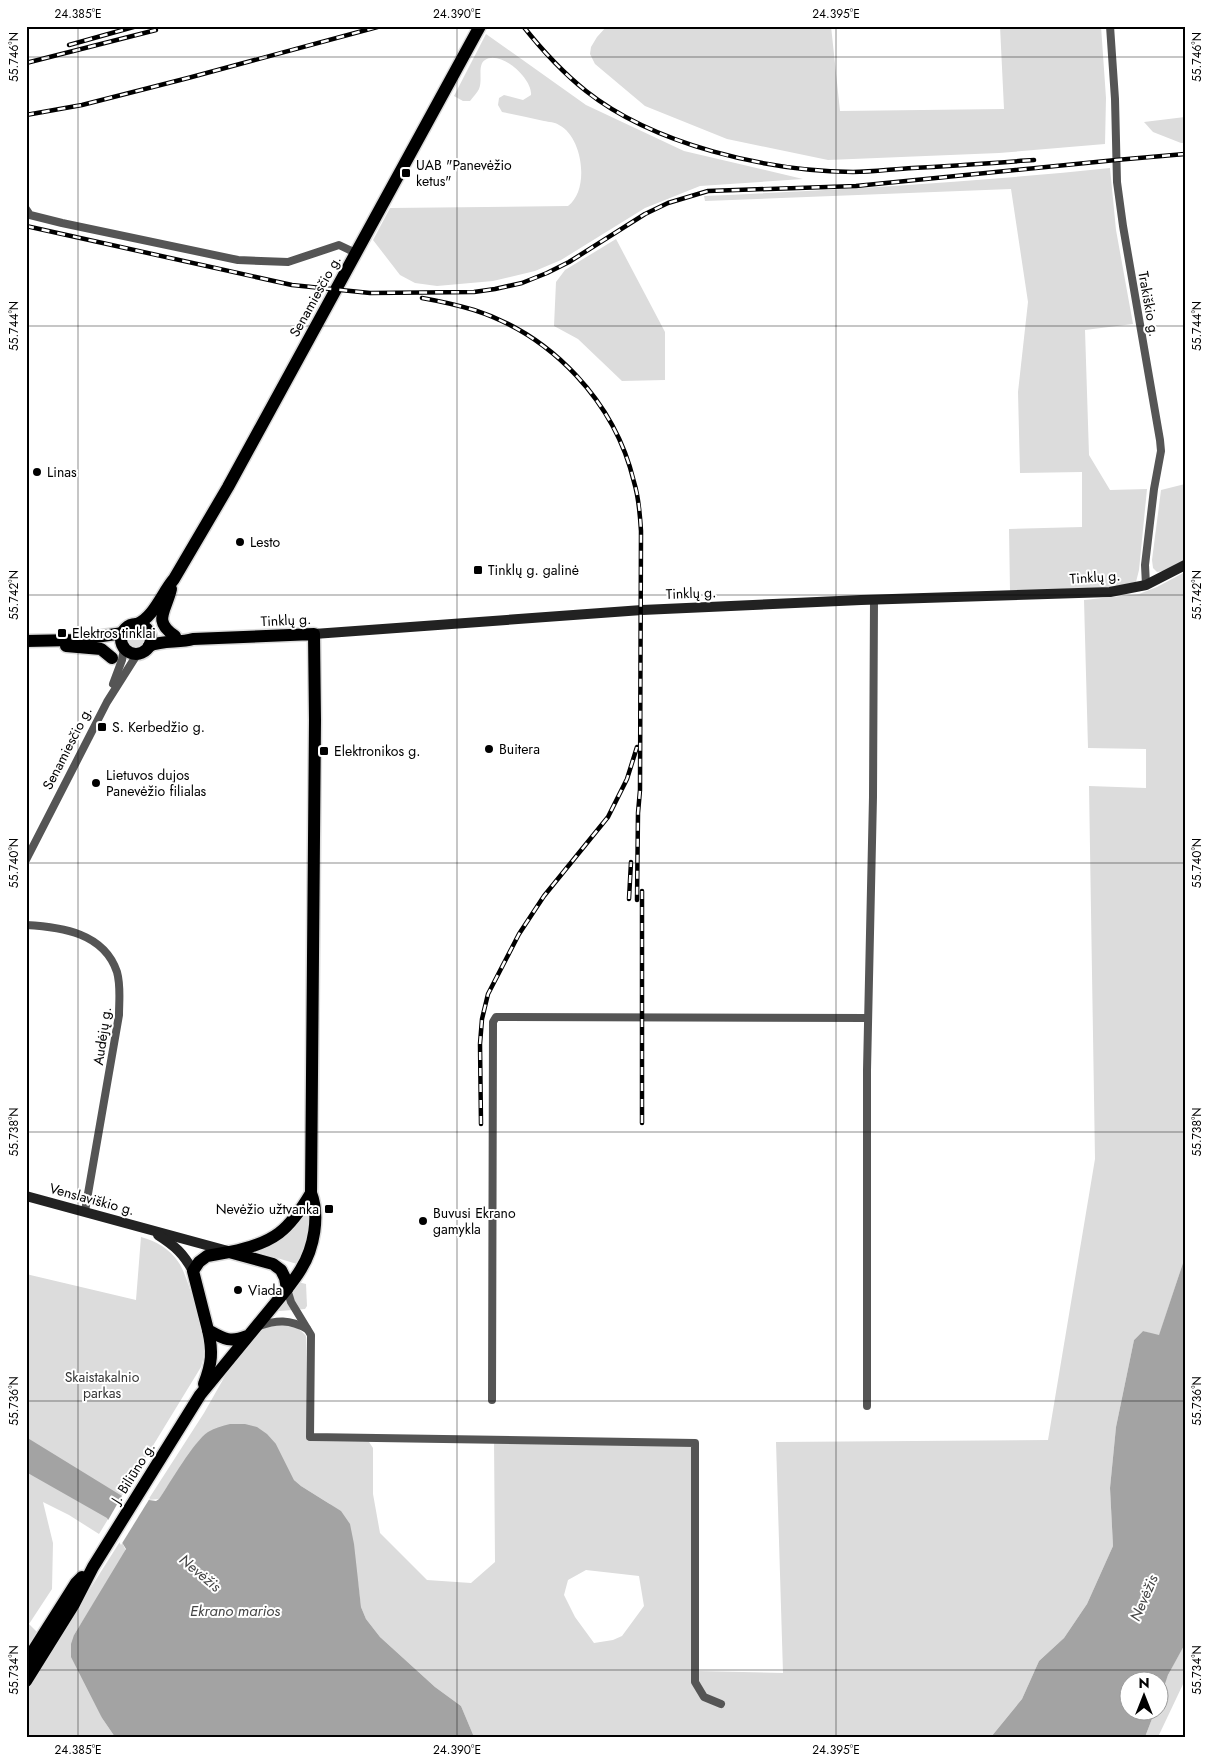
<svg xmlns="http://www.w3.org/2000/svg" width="1211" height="1763" viewBox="0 0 1211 1763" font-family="Jost,sans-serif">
  <rect width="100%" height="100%" fill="#fff"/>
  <g fill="#dcdcdc" fill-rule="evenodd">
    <polygon points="607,26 831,26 840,111 1004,109 1000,26 1101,26 1106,98 1105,144 999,153 828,160 727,139 645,106 595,64 590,54 591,47 597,37"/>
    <path d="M486 34 586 105 684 151 803 179 700 186 645 208 561 260 535 271 493 281 437 286 415 283 400 275 373 240 390 208 568 206C590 190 583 137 559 125 555 122 549 122 544 121 530 118 516 115 502 112L498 105 499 98 504 95 523 100 531 95C533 79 500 49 485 60 477 65 483 80 479 89 477 93 473 97 470 101H463L454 96Z"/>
    <polygon points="1185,117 1185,143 1181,143 1153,132 1144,122"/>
    <path d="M1110 168 1116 230 1133 324 1085 330 1089 455 1110 490 1147 489 1139 570 1136 582 1114 587 1010 591 1009 529 1082 527V472L1020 473 1018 392 1028 302 1011 189 705 201 704 196C840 190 975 182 1110 168Z"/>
    <polygon points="616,239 665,332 665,380 622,381 578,339 554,326 556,282 565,270"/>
    <polygon points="1185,484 1185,560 1164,571 1157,572 1153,568 1152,560 1161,490"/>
    <path d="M1185 572V1257L1159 1336 1143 1331 1134 1340 1116 1427 1110 1488 1113 1546 1087 1604 1064 1638 1039 1661 1022 1699 991 1737H474L461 1706 435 1687 380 1637 366 1619 361 1607 358 1583 330 1504 301 1486 294 1480 276 1444 207 1433 197 1443 159 1499 148 1500 204 1413 229 1369 260 1331C275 1321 295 1322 306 1336L307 1441 369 1442 373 1448V1494L380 1533 427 1580 471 1583 495 1562 494 1440 695 1443 698 1671 783 1673 776 1442 1048 1440 1095 1159 1089 786 1146 788V749L1088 748 1084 600 1139 594 1157 587ZM586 1570 639 1576 644 1606 622 1636 613 1640 594 1643 575 1617 564 1595 568 1580Z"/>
    <circle cx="136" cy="639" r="8"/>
    <path d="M310 1202C310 1224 307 1243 297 1264L254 1251C284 1237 294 1233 310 1202Z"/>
    <path d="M141 1237C156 1241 170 1249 179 1263 188 1276 203 1331 204 1348 204 1355 203 1361 201 1367L99 1534 69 1515 43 1502 53 1543 52 1589 29 1624 38 1633 26 1651V1274L136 1300Z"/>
    <polygon points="298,1282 306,1284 307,1306 305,1309 280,1311 276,1310"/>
    <polygon points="121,1540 126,1551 74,1635 102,1718 115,1737 26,1737 26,1690"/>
    <path d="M1185 1644V1680L1158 1737H1145L1155 1711 1158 1710C1159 1687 1174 1664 1185 1644Z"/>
  </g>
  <g fill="#a3a3a3">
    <polygon points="1185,1257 1185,1644 1168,1675 1159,1701 1158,1680 1128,1680 1128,1710 1155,1711 1145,1737 991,1737 1022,1699 1039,1661 1064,1638 1087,1604 1113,1546 1110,1488 1116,1427 1134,1340 1143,1331 1159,1335"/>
    <path d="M230 1424H245L257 1427 267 1434 276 1444 294 1480 301 1486 341 1511 350 1524 354 1544 361 1607 366 1619 380 1637 435 1687 461 1706 474 1737H115L102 1718 71 1657V1644L74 1635 126 1549 107 1518 26 1472V1437L122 1496 156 1501 159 1499C170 1483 194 1441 208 1432 215 1428 222 1426 230 1424Z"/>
  </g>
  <polygon fill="#fff" points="123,1494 150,1498 121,1545 107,1522"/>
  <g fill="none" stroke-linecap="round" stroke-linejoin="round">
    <defs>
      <g id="primary">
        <path d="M171 589C166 611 152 621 175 636"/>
        <path d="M137 624C154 617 162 593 174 579L228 487 480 26"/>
        <circle cx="136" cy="639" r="15"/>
        <polyline points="26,641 75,640 123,633"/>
        <polyline points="66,646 101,649 112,658"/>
        <path d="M149 646C163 640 179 643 193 639L314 634 315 720 311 1193C320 1216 314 1248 301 1269 297 1276 292 1282 287 1289"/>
        <path d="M230 1252C275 1243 289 1230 311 1193"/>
        <path d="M204 1384C212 1363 213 1352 208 1330"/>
        <polyline points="26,1662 76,1583 82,1577"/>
        <path d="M26 1681 74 1604 93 1567 200 1395 287 1289 285 1278 281 1270 273 1264 229 1252 207 1256 199 1262 193 1271 208 1330C224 1339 230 1343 247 1336"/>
      </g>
    </defs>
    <use href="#primary" stroke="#dbdbdb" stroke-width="15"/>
    <g stroke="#555" stroke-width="8">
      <polyline points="1110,26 1115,99 1117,182 1123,226 1160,440 1161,451 1154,489 1145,565 1146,585"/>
      <polyline points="26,209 30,215 62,223 238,260 288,262 339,245 356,253"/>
      <polyline points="113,684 122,660 124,648"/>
      <polyline points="26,860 107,702 138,653"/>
      <path d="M26 925C62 927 104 933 117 972 121 986 119 1001 119 1015L85 1211"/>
      <polyline points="287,1289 291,1302 311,1335 310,1437 695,1443 695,1682 704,1697 721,1704"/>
      <path d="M259 1326C276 1320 290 1319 307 1329"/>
      <polyline points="492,1400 493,1022 496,1017 868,1018"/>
      <polyline points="867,1406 867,1070 873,797 874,600"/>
    </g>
    <g stroke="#222" stroke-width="10">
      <polyline points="314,634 642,610 861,600 1110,592 1146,585 1185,565"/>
      <polyline points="26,1196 228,1251"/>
      <path d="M158 1235C175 1246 183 1253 193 1271"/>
    </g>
    <use href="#primary" stroke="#000" stroke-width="12"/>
    <defs>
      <g id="rail">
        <path d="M523 26C542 50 562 72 586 91 654 145 767 171 853 172 873 172 893 169 913 168 953 166 993 163 1034 160"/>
        <polyline points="69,45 137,26"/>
        <polyline points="26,63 156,30"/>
        <polyline points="26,115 82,105 188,78 381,26"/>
        <polyline points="26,226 292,285 370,293 474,292 495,289 522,283 547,273 569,262 645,214 668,203 708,191 856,186 1116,160 1185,154"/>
        <path d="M422 298C439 301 457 305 474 310 552 335 615 402 634 482 639 498 640 514 641 531L640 790 638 813 637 900"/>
        <polyline points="642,891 642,1123"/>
        <polyline points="629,899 631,862"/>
        <polyline points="481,1124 480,1044 482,1019 488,994 519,934 544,896 608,817 627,779 637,747"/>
      </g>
    </defs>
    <use href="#rail" stroke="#000" stroke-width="4.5"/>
    <use href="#rail" stroke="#fff" stroke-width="2.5" stroke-dasharray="8" stroke-linecap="butt"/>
  </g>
  <path fill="none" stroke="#000" stroke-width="1" stroke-opacity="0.45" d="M78 26V1737M457 26V1737M836 26V1737M26 57H1185M26 326H1185M26 595H1185M26 863H1185M26 1132H1185M26 1401H1185M26 1670H1185"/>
  <g fill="#000" stroke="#fff" stroke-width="2">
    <rect x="401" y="168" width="10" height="10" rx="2.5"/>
    <circle cx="37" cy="472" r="5"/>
    <circle cx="240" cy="542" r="5"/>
    <rect x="473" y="565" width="10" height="10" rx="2.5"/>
    <rect x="57" y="628" width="10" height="10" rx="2.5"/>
    <rect x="97" y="722" width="10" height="10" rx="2.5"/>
    <circle cx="489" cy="749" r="5"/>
    <rect x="319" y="746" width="10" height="10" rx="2.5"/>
    <circle cx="96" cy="783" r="5"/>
    <rect x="324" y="1204" width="10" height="10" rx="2.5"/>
    <circle cx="423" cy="1221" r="5"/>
    <circle cx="238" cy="1290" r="5"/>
  </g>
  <g text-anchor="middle" stroke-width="4" stroke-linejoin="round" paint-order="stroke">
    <g font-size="14" fill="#000" stroke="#fff" text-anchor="start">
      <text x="416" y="170">UAB "Panevėžio<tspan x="416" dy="16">ketus"</tspan></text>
      <text x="47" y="477">Linas</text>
      <text x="250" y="547">Lesto</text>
      <text x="488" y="575">Tinklų g. galinė</text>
      <text x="72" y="638">Elektros tinklai</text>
      <text x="112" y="732">S. Kerbedžio g.</text>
      <text x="499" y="754">Buitera</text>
      <text x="334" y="756">Elektronikos g.</text>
      <text x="106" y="780">Lietuvos dujos<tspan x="106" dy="16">Panevėžio filialas</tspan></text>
      <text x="319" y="1214" text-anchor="end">Nevėžio užtvanka</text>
      <text x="433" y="1218">Buvusi Ekrano<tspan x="433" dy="16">gamykla</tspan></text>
      <text x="248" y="1295">Viada</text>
    </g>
    <g font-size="14" fill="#000" stroke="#fff">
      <text transform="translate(315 296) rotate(-61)" y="5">Senamiesčio g.</text>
      <text transform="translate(1149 304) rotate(80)" y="5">Trakiškio g.</text>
      <text transform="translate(1095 577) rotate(-4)" y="5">Tinklų g.</text>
      <text transform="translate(691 593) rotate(-2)" y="5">Tinklų g.</text>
      <text transform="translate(286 620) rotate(-3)" y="5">Tinklų g.</text>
      <text transform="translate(67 748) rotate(-63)" y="5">Senamiesčio g.</text>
      <text transform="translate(102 1036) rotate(-82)" y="5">Audėjų g.</text>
      <text transform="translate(92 1199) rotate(15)" y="5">Venslaviškio g.</text>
      <text transform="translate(133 1473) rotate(-58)" y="5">J. Biliūno g.</text>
    </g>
    <g font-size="14" fill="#333" stroke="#fff">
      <text x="102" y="1382">Skaistakalnio<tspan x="102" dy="16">parkas</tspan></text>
    </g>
    <g font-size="15" font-style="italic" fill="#444" stroke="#fff">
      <text transform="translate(200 1573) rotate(40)" y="5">Nevėžis</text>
      <text transform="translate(1144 1598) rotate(-67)" y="5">Nevėžis</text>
      <text x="235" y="1616">Ekrano marios</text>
    </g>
  </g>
  <rect width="1211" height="1763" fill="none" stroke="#ffffff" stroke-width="55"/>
  <g transform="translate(1144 1696)"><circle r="24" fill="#ffffff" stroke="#999999"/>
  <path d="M0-4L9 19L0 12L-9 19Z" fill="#000000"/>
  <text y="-8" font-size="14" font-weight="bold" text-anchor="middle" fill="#000000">N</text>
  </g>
  <rect x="28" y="28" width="1156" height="1708" fill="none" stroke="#000" stroke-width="2"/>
  <g font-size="12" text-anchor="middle" fill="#000">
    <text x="78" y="18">24.385°E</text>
    <text x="457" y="18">24.390°E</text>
    <text x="836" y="18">24.395°E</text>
    <text transform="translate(14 57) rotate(-90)" y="4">55.746°N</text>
    <text transform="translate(1197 57) rotate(-90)" y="4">55.746°N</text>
    <text transform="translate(14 326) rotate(-90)" y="4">55.744°N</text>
    <text transform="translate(1197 326) rotate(-90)" y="4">55.744°N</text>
    <text transform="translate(14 595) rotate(-90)" y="4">55.742°N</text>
    <text transform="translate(1197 595) rotate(-90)" y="4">55.742°N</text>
    <text transform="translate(14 863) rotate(-90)" y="4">55.740°N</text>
    <text transform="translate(1197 863) rotate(-90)" y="4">55.740°N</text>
    <text transform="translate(14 1132) rotate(-90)" y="4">55.738°N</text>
    <text transform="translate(1197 1132) rotate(-90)" y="4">55.738°N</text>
    <text transform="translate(14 1401) rotate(-90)" y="4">55.736°N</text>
    <text transform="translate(1197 1401) rotate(-90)" y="4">55.736°N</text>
    <text transform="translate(14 1670) rotate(-90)" y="4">55.734°N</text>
    <text transform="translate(1197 1670) rotate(-90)" y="4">55.734°N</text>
    <text x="78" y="1754">24.385°E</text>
    <text x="457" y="1754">24.390°E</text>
    <text x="836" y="1754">24.395°E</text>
  </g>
</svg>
